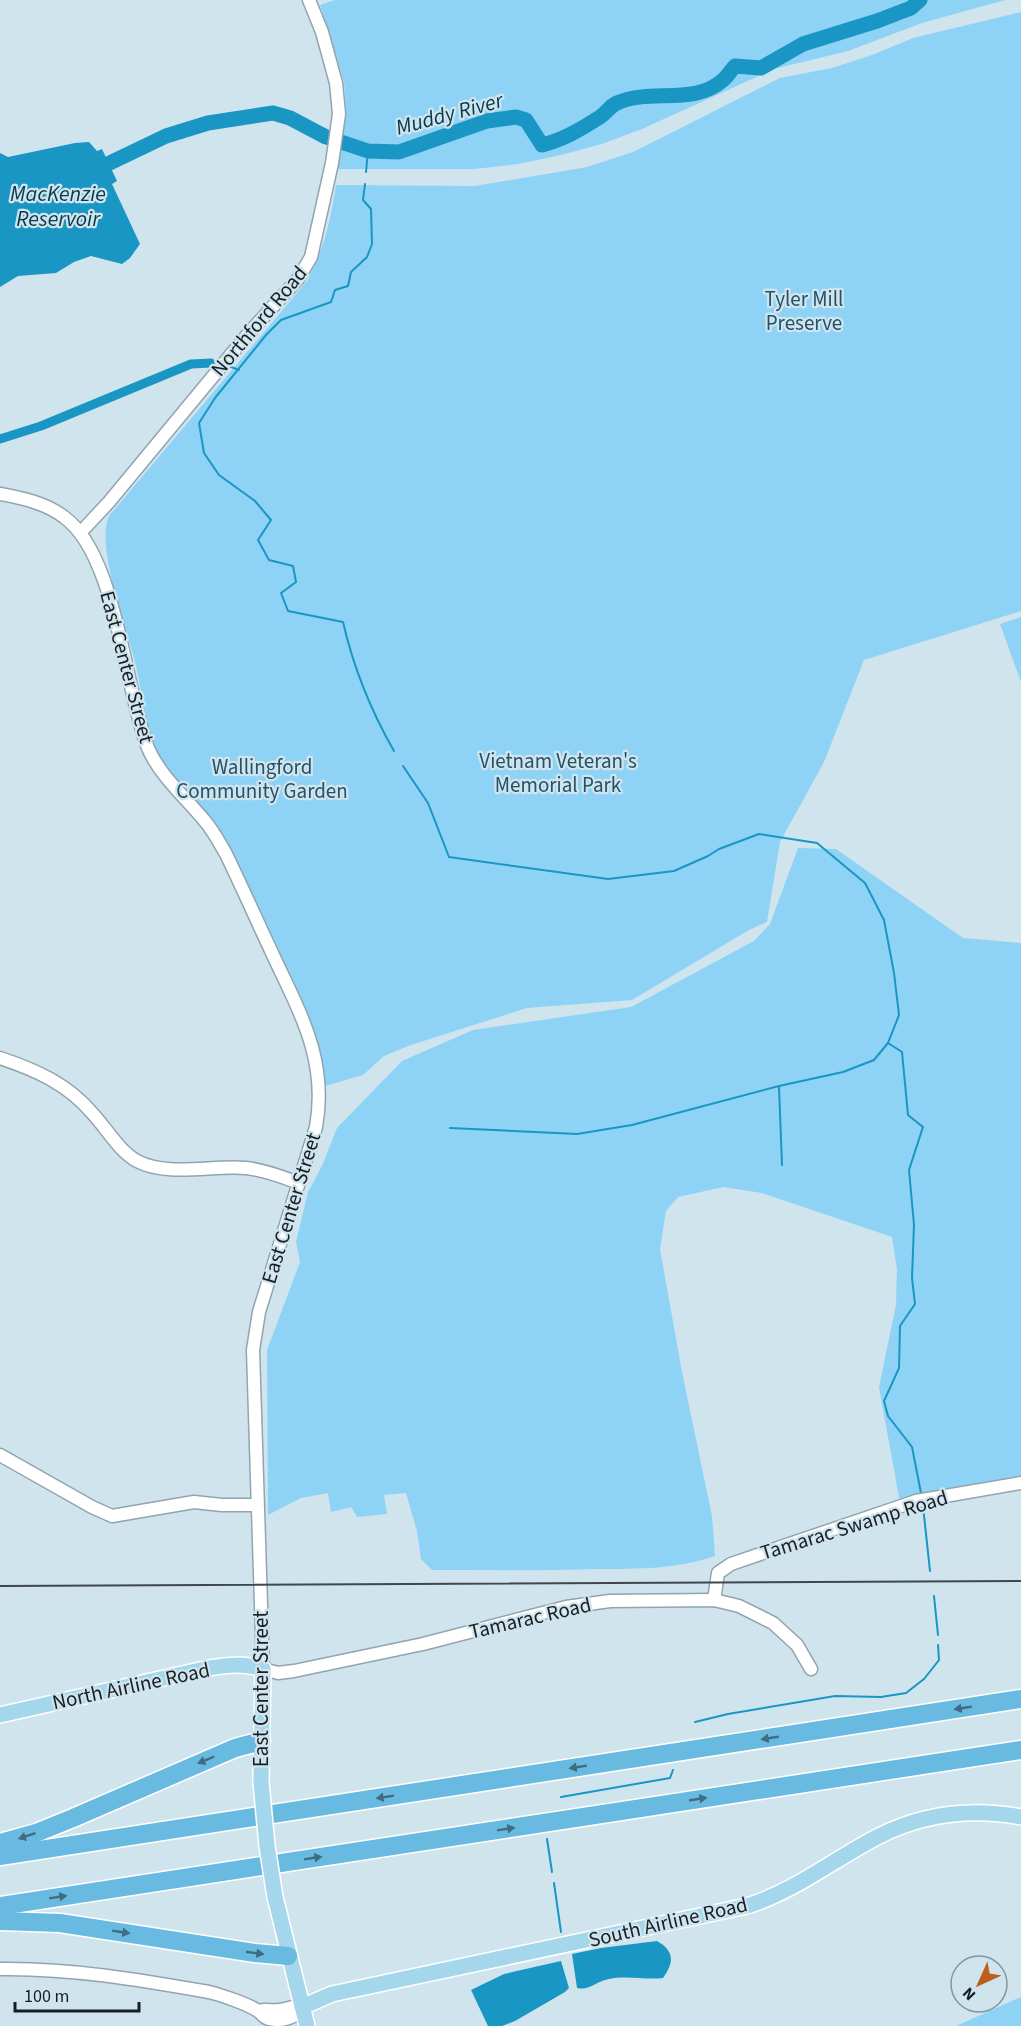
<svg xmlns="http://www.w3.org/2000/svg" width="1021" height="2026" viewBox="0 0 1021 2026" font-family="'Source Sans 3',sans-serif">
  <rect width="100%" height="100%" fill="#d0e4ee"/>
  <g fill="#8ed3f5">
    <polygon points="335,0 1005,0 922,23 848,51 774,69 642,129 602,144 561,155 518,164 475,169 338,169 346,108 344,82 320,5"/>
    <path d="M1021 12V611L864 660 824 762 780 842 767 922 749 930 632 1000 527 1008 411 1045 384 1056 363 1075 325 1086 322 1059 309 1018 226 840C208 812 178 789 163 762 143 727 144 699 135 662 127 629 95 545 109 516L307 281C325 246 330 223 336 185L475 186 587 167 633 152 780 78 832 68 872 55 913 38Z"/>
    <polygon points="1021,617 1021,682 1000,624"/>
    <path d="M798 848 836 849 963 938 1021 943V1480L900 1503 879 1387 896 1305 897 1269 892 1237 762 1193 723 1187 678 1197 666 1211 660 1249 682 1372 712 1516 715 1556C678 1569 637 1569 597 1569 542 1571 487 1570 432 1570L421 1559 417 1531 406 1493 384 1495 387 1514 357 1517 351 1507 331 1512 328 1493 301 1498 268 1515 267 1350 300 1262 296 1242 308 1192 322 1166 337 1128 402 1061 473 1030 631 1007 754 941 770 924Z"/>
    <polygon points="1021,1996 1021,2026 956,2026 1021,1997"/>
  </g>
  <g fill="#1996c4">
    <polygon points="89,142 97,151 102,149 117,181 112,184 140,244 130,258 122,264 91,256 74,262 56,273 18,276 0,287 0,153 8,157 75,143"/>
    <path d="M657 1941C675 1951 674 1963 663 1978 645 1980 626 1975 609 1979 596 1981 590 1991 577 1988L572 1954 601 1948Z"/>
    <polygon points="561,1961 569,1988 565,1992 515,2021 502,2026 488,2026 471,1990 504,1974"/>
  </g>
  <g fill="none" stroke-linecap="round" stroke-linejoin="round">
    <g stroke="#1996c4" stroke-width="2">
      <polyline points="366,172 368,151"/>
      <path d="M365 184 363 200 371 209 372 244 367 257 351 272 348 286 335 290 331 302 281 320 266 335 215 398 199 423 204 453 219 475 255 501 271 520 258 540 269 560 293 566 296 582 281 593 288 611 343 622C354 670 370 709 394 751"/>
      <polyline points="231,367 239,370"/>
      <polyline points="403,766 428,803 449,857 608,879 674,871 708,856 719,849 759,834 817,843 865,883 884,920 894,973 899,1015 888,1043 902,1052 908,1115 923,1127 909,1170 914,1225 912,1278 915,1304 900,1326 899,1368 884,1401 888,1416 912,1447 921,1493"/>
      <polyline points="779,1087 782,1165"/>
      <polyline points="450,1128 577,1134 632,1125 779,1086 843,1072 874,1060 888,1043"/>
      <polyline points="923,1506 930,1571"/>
      <polyline points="934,1596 938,1635"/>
      <polyline points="695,1722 728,1714 835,1696 881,1697 906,1693 924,1679 939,1660 938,1645"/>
      <polyline points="561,1797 670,1778 673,1770"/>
      <polyline points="547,1839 552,1872"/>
      <polyline points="554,1883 561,1932"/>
    </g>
    <polyline stroke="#1996c4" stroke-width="9" points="0,439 41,426 191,364 211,363"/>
    <path stroke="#1996c4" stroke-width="15" d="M93 171 166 136 208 123 273 113 290 118 326 137 368 151 399 152 487 121 516 117 526 120 542 145C563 140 581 129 600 117 606 113 610 106 617 103 650 88 694 106 723 80 728 76 731 70 735 66L761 68 803 44 877 21 911 8 920 0"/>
    <defs>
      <g id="minor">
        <path d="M0 494C22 498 46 503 64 517 117 555 124 688 148 748 160 776 185 797 204 820 213 830 219 842 226 854 242 887 257 921 273 955 300 1013 328 1060 316 1127L259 1312 253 1350 263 1669 278 1673 294 1671 423 1644 566 1607 610 1601 714 1600 739 1606 773 1623 797 1645 811 1669"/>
        <polyline points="81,532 109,502 248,334 298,279 311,257 332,163 339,114 336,83 322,32 309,0"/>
        <path d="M0 1058C36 1070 68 1084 93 1114 107 1129 119 1151 137 1161 167 1177 213 1165 246 1168 265 1170 282 1177 299 1183"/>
        <polyline points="0,1455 92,1507 112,1516 194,1502 222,1505 257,1505"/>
        <polyline points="714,1600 718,1573 731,1564 916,1501 1021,1483"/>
        <path d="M0 1969C71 1968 140 1980 209 1992 221 1995 248 2004 258 2011 263 2014 263 2018 269 2019 281 2022 297 2018 302 2007 294 2005 288 2009 280 2010 272 2011 266 2009 258 2011"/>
      </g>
      <g id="major">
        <path d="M0 1715 209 1668C228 1665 244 1663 263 1669L261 1782"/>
        <polyline points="275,1897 307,2026"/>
        <path d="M302 2007 332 1994 747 1906C795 1891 833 1860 877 1837 922 1814 972 1808 1021 1817"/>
      </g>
      <g id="highway">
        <polyline points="0,1843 36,1833 73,1818 235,1748 261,1741"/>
        <polyline points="0,1856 1021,1699"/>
        <polyline points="0,1906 1021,1750"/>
        <polyline points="0,1921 60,1923 255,1953 288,1956"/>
      </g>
    </defs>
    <use href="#minor" stroke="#92a4ae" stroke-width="15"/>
    <use href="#major" stroke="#fff" stroke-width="18"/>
    <use href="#highway" stroke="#fff" stroke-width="21"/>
    <use href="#minor" stroke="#fff" stroke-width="12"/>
    <use href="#major" stroke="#a4d6ec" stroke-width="15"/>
    <use href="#highway" stroke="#68bae0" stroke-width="18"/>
    <polyline stroke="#3e484d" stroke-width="2" points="0,1586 1021,1581"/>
    <defs>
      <polyline id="major-bridge" points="261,1782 267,1846 275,1897"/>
    </defs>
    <use href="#major-bridge" stroke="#fff" stroke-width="18" stroke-linecap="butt"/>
    <use href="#major-bridge" stroke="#a4d6ec" stroke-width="15"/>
  </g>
  <defs><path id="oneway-solid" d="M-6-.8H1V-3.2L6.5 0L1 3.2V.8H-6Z" transform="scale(1.5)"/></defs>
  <g fill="#406c82">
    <use href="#oneway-solid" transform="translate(963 1708) rotate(171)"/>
    <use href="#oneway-solid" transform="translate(770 1738) rotate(171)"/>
    <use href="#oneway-solid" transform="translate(206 1760) rotate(157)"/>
    <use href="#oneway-solid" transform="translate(578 1767) rotate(171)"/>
    <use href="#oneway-solid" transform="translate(385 1797) rotate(171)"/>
    <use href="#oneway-solid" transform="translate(698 1799) rotate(-9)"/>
    <use href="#oneway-solid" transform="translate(506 1829) rotate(-9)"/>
    <use href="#oneway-solid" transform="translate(27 1836) rotate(162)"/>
    <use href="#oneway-solid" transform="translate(313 1858) rotate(-9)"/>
    <use href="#oneway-solid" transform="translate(58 1897) rotate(-9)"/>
    <use href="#oneway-solid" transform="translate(121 1932) rotate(9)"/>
    <use href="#oneway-solid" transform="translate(255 1953) rotate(8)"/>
  </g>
  <g text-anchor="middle" stroke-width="4.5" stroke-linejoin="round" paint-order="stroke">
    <g font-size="21" fill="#255267" stroke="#d0e4ee">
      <text x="804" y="306">Tyler Mill<tspan x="804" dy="24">Preserve</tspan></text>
      <text x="558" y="768">Vietnam Veteran's<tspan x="558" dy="24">Memorial Park</tspan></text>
      <text x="262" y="774">Wallingford<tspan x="262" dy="24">Community Garden</tspan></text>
    </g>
    <g font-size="21" fill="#181f23" stroke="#d0e4ee">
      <text transform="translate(259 321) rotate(-50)" y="7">Northford Road</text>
      <text transform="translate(127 667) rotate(75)" y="7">East Center Street</text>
      <text transform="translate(291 1208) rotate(-73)" y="7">East Center Street</text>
      <text transform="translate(854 1525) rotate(-17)" y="7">Tamarac Swamp Road</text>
      <text transform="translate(530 1618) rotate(-13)" y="7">Tamarac Road</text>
      <text transform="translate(131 1686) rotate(-12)" y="7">North Airline Road</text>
      <text transform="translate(261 1689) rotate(-90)" y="7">East Center Street</text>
      <text transform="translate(668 1922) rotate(-13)" y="7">South Airline Road</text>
    </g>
    <g font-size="22" font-style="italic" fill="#07394d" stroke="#d0e4ee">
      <text transform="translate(449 113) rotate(-15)" y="8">Muddy River</text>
      <text x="58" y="201">MacKenzie<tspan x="58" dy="25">Reservoir</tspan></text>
    </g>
  </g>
  <g transform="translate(979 1984) rotate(225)"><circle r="28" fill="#d0e4ee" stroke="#86959d" stroke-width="1.5"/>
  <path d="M0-4.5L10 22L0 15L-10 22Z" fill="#be5e1b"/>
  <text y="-9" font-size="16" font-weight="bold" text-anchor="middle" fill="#181f23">N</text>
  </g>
  <path d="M15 2002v9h124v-9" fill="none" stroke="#181f23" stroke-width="3"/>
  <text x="24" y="2002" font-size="18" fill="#181f23" stroke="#d0e4ee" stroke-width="4.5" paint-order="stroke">100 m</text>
</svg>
